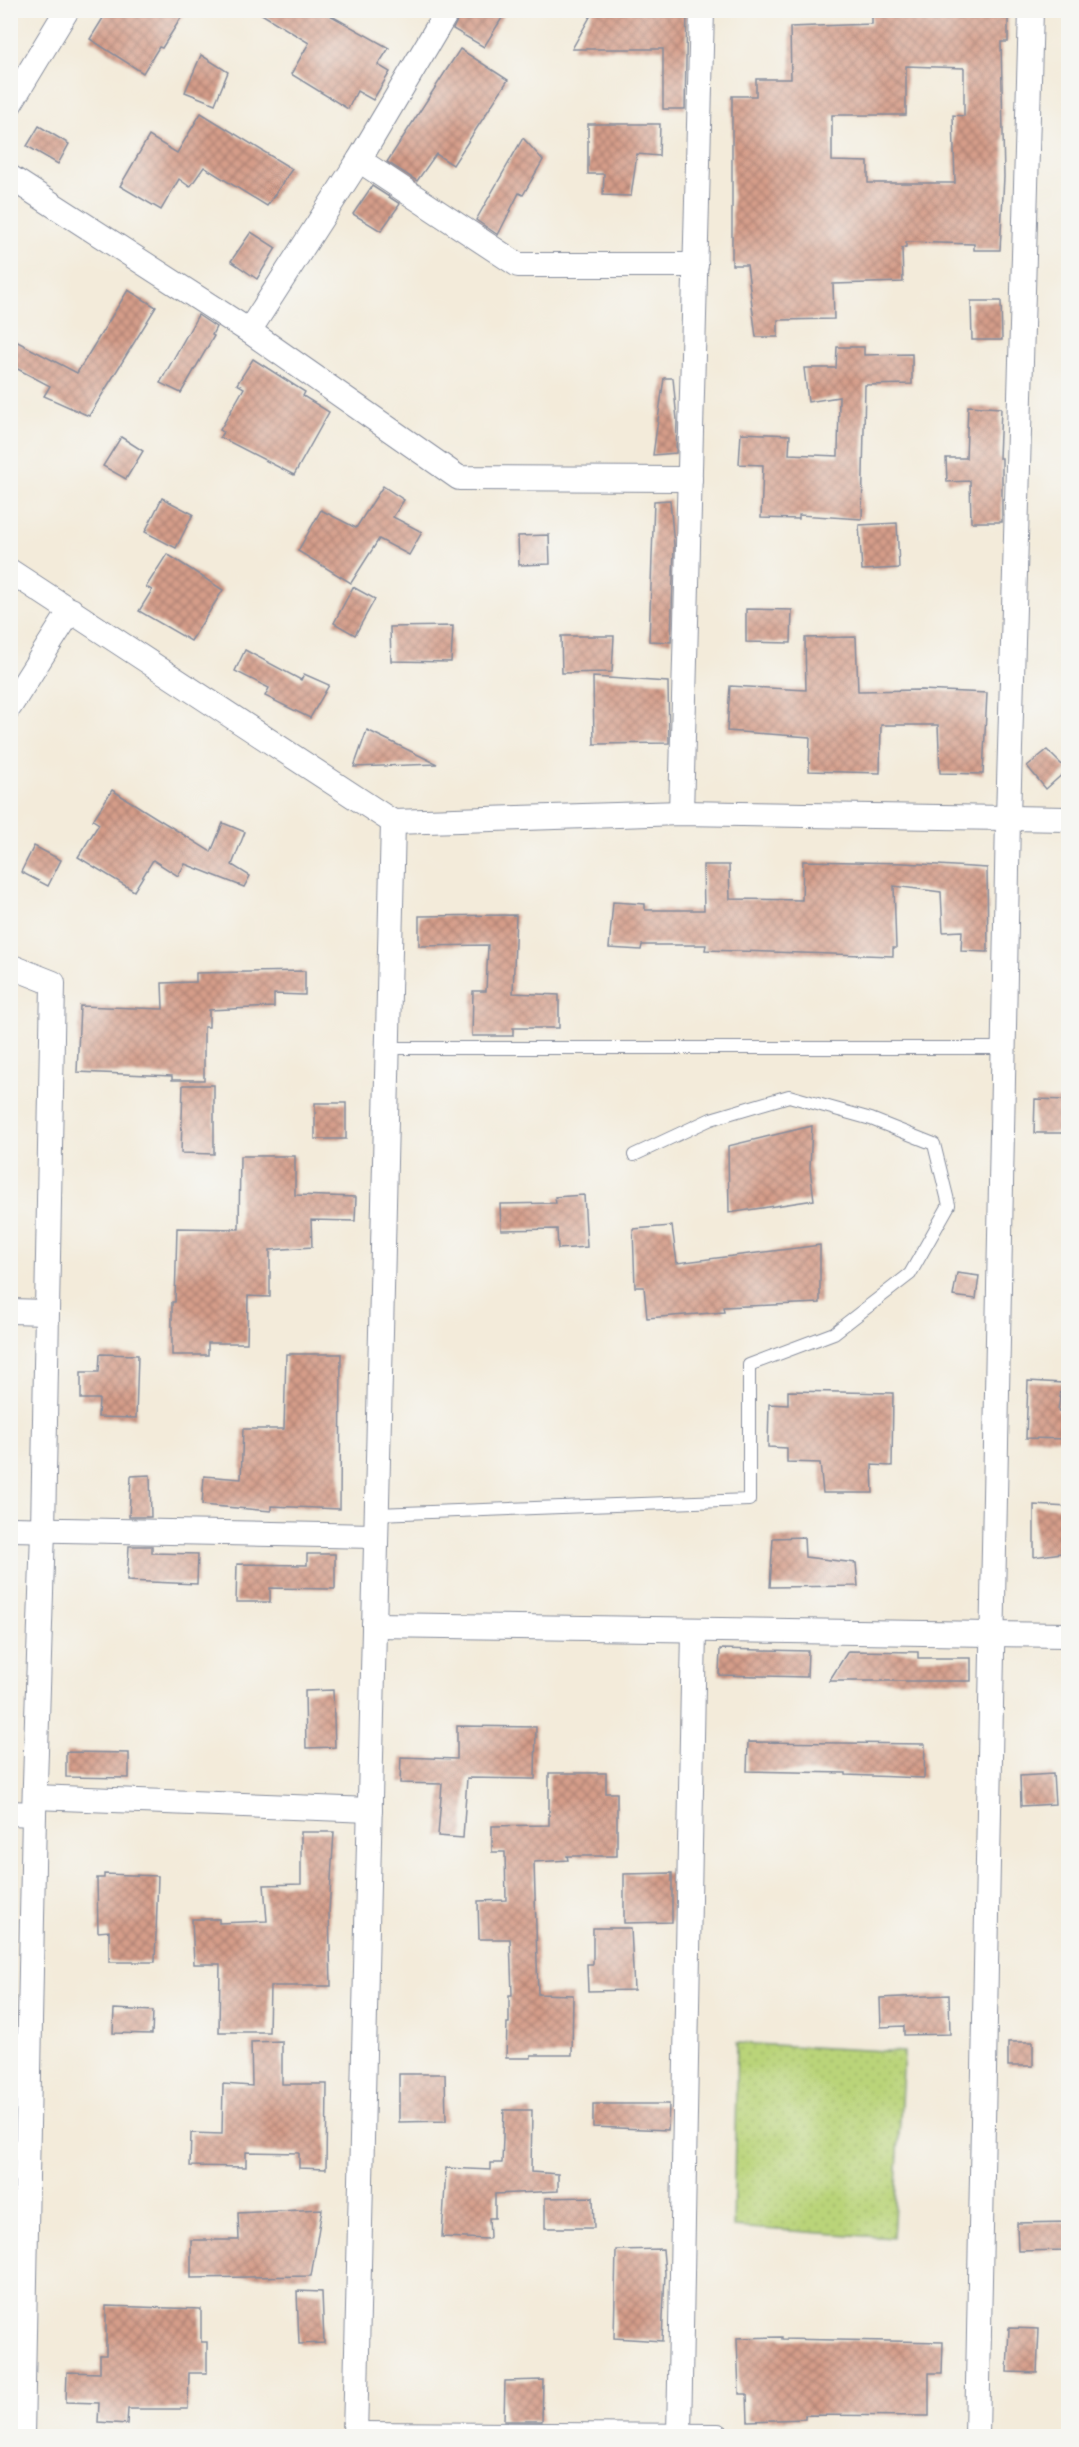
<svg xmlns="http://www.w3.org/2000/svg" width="1079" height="2447" viewBox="0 0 1079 2447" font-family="'Patrick Hand',sans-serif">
  <defs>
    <pattern id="park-dots" width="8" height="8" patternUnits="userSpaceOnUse" patternTransform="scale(1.5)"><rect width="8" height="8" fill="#bad479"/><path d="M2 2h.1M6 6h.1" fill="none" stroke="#9fb66b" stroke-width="1.8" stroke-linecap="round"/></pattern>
    <pattern id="building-cross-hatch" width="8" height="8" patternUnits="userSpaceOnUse" patternTransform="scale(1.5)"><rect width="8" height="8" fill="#d59d89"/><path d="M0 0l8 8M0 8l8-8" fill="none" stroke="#ac8073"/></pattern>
  </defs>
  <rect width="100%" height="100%" fill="#f6f6f2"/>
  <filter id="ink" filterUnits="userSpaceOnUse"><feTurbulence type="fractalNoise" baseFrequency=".0167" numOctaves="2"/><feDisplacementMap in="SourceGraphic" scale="12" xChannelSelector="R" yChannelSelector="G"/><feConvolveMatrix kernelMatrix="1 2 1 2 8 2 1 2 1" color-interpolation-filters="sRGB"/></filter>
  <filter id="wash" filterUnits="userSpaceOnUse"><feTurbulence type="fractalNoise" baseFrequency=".008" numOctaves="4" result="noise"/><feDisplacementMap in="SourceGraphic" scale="24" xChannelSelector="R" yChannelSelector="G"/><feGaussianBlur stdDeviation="1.35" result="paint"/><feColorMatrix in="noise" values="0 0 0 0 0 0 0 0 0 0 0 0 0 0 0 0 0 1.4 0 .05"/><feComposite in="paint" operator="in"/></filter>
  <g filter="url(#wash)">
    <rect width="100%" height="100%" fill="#f3ebda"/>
    <polygon fill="url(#park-dots)" stroke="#6a826c" stroke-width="1.5" points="737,2043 904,2052 893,2238 733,2227"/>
    <g id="blocks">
      <g fill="url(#building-cross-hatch)" fill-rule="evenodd">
        <polygon points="108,10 186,10 162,48 159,47 143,73 90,39"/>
        <polygon points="255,10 321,10 389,48 378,65 390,72 373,100 357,91 348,109 291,74 309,43"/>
        <polygon points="462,10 507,10 484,47 453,29"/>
        <polygon points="594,10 687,10 685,109 663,109 663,49 572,49"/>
        <path d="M872 10H1008V42H1001L1004 177 1000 250H974V244L906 242V247L902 248 903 282 833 284 834 319 778 320V337H756L747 265H732V96H756V79H791L790 27 872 24ZM906 66 964 68V116L953 115 955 183H868V162L832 161V115H906Z"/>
        <polygon points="460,49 508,80 453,165 436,154 417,181 387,162"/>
        <polygon points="201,55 228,72 215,104 185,92"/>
        <polygon points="201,113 292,169 267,206 204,167 190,187 179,179 161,210 120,186 149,136 177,153"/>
        <polygon points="588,124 660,124 659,156 637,154 631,196 603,195 604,174 588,174"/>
        <polygon points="39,126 69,144 58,164 27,146"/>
        <polygon points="523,138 543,160 523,195 519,193 498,235 476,220"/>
        <polygon points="372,186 400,204 381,231 353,214"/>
        <polygon points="251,232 276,248 257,279 231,261"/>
        <polygon points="128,290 156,307 89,416 44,396 50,386 10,365 10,338 77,373"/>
        <polygon points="971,301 1001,301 1002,340 972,340"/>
        <polygon points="198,315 216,327 212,335 214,336 181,393 160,383"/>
        <polygon points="837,347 864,347 864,355 912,354 912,384 865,385 862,519 799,515 799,519 761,518 763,465 739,464 741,433 790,435 789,454 838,456 839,397 808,402 804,368 836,368"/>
        <polygon points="253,359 305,392 303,396 329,412 294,475 220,437 223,432 220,430 244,388 237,384"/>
        <polygon points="664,378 673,378 677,420 676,453 653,455"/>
        <polygon points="968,406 1001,408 999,458 1002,458 1002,522 971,522 970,481 947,482 946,458 966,458"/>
        <polygon points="121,437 143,451 126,479 103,466"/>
        <polygon points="383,486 404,500 393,517 422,532 409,555 379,539 351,583 298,551 321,510 356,528"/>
        <polygon points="162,498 193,514 176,548 145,532"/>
        <polygon points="670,500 674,546 671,642 649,641 654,501"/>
        <polygon points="897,523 899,568 862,570 859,525"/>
        <polygon points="549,535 550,564 519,565 518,536"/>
        <polygon points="167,554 223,590 191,641 139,611 152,590 146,587"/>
        <polygon points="353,587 375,599 355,635 334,623"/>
        <polygon points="746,609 792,610 791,643 746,642"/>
        <polygon points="453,626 451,662 391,661 390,627"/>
        <polygon points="561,636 614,636 612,672 562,673"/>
        <polygon points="856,637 858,691 921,690 987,693 983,774 940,773 938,725 881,725 880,773 809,771 810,737 727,731 730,686 806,690 805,638"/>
        <polygon points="245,650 301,680 304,674 329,685 310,718 265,696 269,688 235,671"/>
        <polygon points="593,677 668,682 669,743 594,744"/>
        <polygon points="367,730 437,764 354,767"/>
        <polygon points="1047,750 1067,770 1046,789 1027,766"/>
        <polygon points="112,790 211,852 223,823 245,832 232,865 250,876 244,887 185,864 178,876 153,860 134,891 78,857 99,824 93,820"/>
        <polygon points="34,846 61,860 48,886 21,872"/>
        <polygon points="803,861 904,863 987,868 988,952 961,951 962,931 943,932 941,892 894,886 896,948 893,948 893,956 705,950 706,945 642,945 641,950 609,948 613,902 645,904 645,910 704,910 703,865 729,865 730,899 802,900"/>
        <polygon points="516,915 513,993 559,995 559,1028 513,1028 513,1036 472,1036 473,991 486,991 488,945 419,946 419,916"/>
        <polygon points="305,971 305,995 274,994 274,1007 209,1010 209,1027 204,1027 204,1080 172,1080 172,1076 77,1072 80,1006 163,1009 162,983 196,982 196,973"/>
        <polygon points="183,1085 214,1085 214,1154 181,1153"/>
        <polygon points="1035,1099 1068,1100 1068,1133 1034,1133"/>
        <rect x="315" y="1103" width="31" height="36"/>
        <polygon points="812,1126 810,1168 814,1200 729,1213 728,1146"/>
        <polygon points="240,1156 295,1156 295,1195 356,1197 355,1221 311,1220 312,1247 270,1250 270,1297 248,1296 247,1343 208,1343 208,1355 172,1355 172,1302 175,1302 177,1228 239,1229"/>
        <polygon points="584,1195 587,1247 558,1249 557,1229 501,1230 500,1204 556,1203 555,1197"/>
        <polygon points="672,1226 677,1263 820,1245 820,1303 723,1307 724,1312 647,1318 644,1287 635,1287 633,1229"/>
        <polygon points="957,1273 979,1276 976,1299 953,1296"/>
        <polygon points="100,1354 138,1355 136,1418 98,1417 99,1399 81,1399 81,1372 99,1372"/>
        <polygon points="286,1354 341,1354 340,1509 271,1506 271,1511 202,1505 204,1476 241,1479 243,1429 284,1429"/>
        <polygon points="1028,1381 1062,1383 1058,1411 1068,1412 1068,1439 1026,1438"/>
        <polygon points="788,1391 893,1393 892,1466 872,1465 873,1493 823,1493 820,1463 787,1462 787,1448 768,1447 769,1404 788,1405"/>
        <polygon points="150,1475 151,1517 129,1517 131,1476"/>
        <polygon points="1034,1505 1068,1507 1068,1552 1034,1557"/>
        <polygon points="804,1537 805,1557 856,1563 858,1586 770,1587 773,1538"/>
        <polygon points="129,1546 152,1546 152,1553 198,1554 197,1584 127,1581"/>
        <polygon points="307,1554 335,1554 335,1589 270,1588 270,1602 236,1602 237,1564 307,1565"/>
        <polygon points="720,1649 808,1651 807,1677 719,1675"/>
        <polygon points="848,1651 918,1652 918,1658 971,1658 971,1681 829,1681"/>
        <polygon points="333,1690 335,1747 306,1748 305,1691"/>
        <polygon points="457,1726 536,1727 535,1779 467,1778 463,1838 438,1836 442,1784 400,1783 401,1757 457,1759"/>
        <polygon points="748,1742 925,1744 924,1778 846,1775 846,1773 747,1771"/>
        <polygon points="66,1752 129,1753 129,1778 66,1777"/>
        <polygon points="549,1773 606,1773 606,1793 617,1793 617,1856 567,1856 568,1860 534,1862 538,1994 573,1995 572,2055 531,2055 531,2058 506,2058 507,2023 509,2023 509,1995 512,1995 510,1939 479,1939 478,1901 506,1900 505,1852 492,1852 492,1826 549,1825"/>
        <polygon points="1053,1774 1055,1804 1021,1806 1020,1776"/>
        <polygon points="301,1832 334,1832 329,1911 331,1986 270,1986 269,2032 219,2032 220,1964 194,1964 192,1919 219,1919 219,1923 267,1921 264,1885 301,1884"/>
        <polygon points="672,1873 672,1922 624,1923 624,1874"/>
        <polygon points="104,1874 158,1876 155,1962 109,1962 109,1931 98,1932 97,1878 104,1878"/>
        <polygon points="593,1928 631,1928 634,1990 588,1991 587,1964 593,1964"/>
        <polygon points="949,1995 950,2034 904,2035 904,2026 881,2027 880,1998"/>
        <polygon points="114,2009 153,2011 152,2034 113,2033"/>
        <polygon points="282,2041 282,2084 327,2084 326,2169 299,2168 299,2153 246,2152 246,2167 190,2166 191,2133 222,2134 223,2084 252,2086 251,2042"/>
        <rect x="1008" y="2042" width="25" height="24"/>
        <polygon points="399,2074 445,2074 446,2121 399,2122"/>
        <polygon points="593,2104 669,2104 668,2130 593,2127"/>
        <polygon points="504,2110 532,2110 531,2172 558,2174 558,2191 495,2194 495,2218 489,2218 490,2237 488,2239 442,2237 446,2168 491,2170 491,2163 502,2163"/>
        <polygon points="593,2197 594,2228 545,2228 545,2198"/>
        <polygon points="322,2209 311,2276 191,2278 191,2240 239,2240 238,2213"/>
        <polygon points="1068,2222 1068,2250 1018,2251 1017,2223"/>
        <polygon points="663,2249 665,2273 662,2341 614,2338 616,2250"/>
        <polygon points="297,2291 322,2292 324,2343 299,2344"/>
        <polygon points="106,2306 201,2309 201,2342 207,2342 207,2373 189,2373 188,2409 128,2409 127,2424 98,2422 99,2403 66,2402 67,2372 100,2373 100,2355 106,2355"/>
        <polygon points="1009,2328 1039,2329 1037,2373 1007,2372"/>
        <polygon points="782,2337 782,2339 943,2342 942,2373 929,2373 929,2416 805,2415 805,2419 748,2421 747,2394 739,2394 737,2338"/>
        <polygon points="543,2380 542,2421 504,2421 505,2381"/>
      </g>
    </g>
  </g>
  <g filter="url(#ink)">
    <use href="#blocks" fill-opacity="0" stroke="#878d9c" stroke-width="1.5"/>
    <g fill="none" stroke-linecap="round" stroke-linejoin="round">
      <defs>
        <g id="lane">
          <polyline points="388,1048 1004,1048"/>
          <polyline points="377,1514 749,1500 749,1365 834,1333 910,1274 949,1205 934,1144 871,1119 789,1096 711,1119 634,1155"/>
        </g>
        <g id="street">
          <polyline points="10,104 67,10"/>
          <polyline points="359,160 518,265 696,265"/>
          <polyline points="10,177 249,331 459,478 690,479"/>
          <polyline points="249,331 359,160 448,10"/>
          <polyline points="10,571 393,822 681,813 1068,819"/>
          <polyline points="10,706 71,610"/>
          <polyline points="681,813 702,10"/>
          <polyline points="10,966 53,983 43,1530 34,1814 22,2436"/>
          <polyline points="10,1311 46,1312"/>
          <polyline points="10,1529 376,1536"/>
          <polyline points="374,1625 1068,1635"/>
          <polyline points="35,1797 370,1810"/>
          <polyline points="10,1813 34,1814"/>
          <polyline points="355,2434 718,2436"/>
          <polyline points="679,2435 694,1630"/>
          <polyline points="355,2436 393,822"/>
          <polyline points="977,2436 1008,818 1031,10"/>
        </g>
      </defs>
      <use href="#lane" stroke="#878d9c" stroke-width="14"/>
      <use href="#street" stroke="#878d9c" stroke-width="26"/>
      <use href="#lane" stroke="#fff" stroke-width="12"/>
      <use href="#street" stroke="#fff" stroke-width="24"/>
    </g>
  </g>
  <rect width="1079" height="2447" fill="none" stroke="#f6f6f2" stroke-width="36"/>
</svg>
